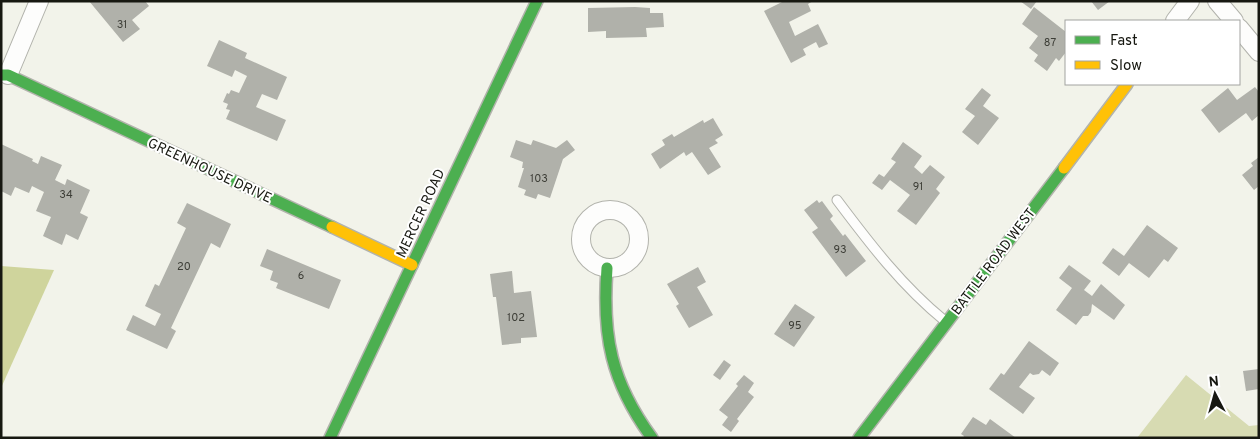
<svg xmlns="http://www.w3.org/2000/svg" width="1260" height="439" viewBox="0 0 1260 439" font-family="Overpass,sans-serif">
  <rect width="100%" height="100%" fill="#f2f3ea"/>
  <polygon fill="#d7dbb2" points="1186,375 1249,426 1259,425 1259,438 1137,438"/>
  <polygon fill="#cfd49c" points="1,266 54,270 1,388"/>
  <g fill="#b0b1aa">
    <polygon points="89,1 145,1 149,6 132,20 140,29 123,42"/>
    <polygon points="784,1 813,1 808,4 811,11 789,22 795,36 818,24 828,44 819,48 816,42 803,49 806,55 791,63 764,11"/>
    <polygon points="1020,1 1037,1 1031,9"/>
    <polygon points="1091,1 1110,1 1098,10"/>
    <polygon points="635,7 650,8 650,13 663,13 664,27 646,28 647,37 606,38 606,31 588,32 588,8"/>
    <polygon points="1034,7 1066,32 1066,52 1059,61 1056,58 1047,71 1034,61 1038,55 1029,48 1038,36 1022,24"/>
    <polygon points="219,40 247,53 245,58 287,77 277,100 262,94 256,107 286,120 277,141 226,119 230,110 226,109 228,104 223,102 227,93 229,94 231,90 239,93 247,76 235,70 232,77 207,66"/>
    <polygon points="1255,87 1259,92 1259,115 1252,121 1246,113 1219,133 1201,110 1228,88 1237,100"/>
    <polygon points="982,88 991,95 983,106 999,118 978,145 962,132 975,116 965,109"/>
    <polygon points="713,118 723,135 715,140 718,143 709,148 721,167 708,175 692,152 686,156 684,152 660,169 651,154 665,145 662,140 672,134 674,137 703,120 704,123"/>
    <polygon points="516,140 531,145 533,140 556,148 567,140 575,150 563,159 550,198 538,194 536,199 524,195 526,190 518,187 524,168 522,168 523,162 510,157"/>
    <polygon points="903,142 922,156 914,167 922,174 930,165 945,177 936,189 940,193 916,225 897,211 910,195 890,180 882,190 872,183 879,174 884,177 896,162 891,159"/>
    <polygon points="1,144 33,159 32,161 38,164 41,156 62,165 55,180 65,185 67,179 90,190 80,213 88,217 78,240 66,234 62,245 43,236 51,217 36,211 44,192 32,186 29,193 15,187 11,196 1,191"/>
    <polygon points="1259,157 1259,186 1254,190 1242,175 1253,166 1251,163"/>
    <polygon points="817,200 819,203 822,201 833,216 830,219 843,236 845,234 866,261 846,277 812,232 818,228 804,210"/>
    <polygon points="187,203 231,224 220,248 211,243 171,328 176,331 167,349 126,330 133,315 155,326 161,314 145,306 155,284 159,286 186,228 177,223"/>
    <polygon points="1147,225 1178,248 1168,262 1164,259 1149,278 1129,263 1119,276 1102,263 1113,248 1124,256"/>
    <polygon points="267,249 341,280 329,309 276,288 278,283 270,280 273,271 260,266"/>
    <polygon points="1069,265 1091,281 1084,290 1092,296 1101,284 1125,305 1114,320 1092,304 1091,312 1088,316 1083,316 1076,325 1056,310 1072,288 1059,278"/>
    <polygon points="698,267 706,282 697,287 713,315 689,328 676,306 679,304 667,284"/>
    <polygon points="512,271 514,293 531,291 537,337 521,338 521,343 502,345 496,297 493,297 490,274"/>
    <polygon points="795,304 815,317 794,347 774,334"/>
    <polygon points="1029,341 1059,363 1050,376 1042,370 1039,374 1033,375 1030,373 1019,387 1035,398 1023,414 989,389 1001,373 1004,375"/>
    <polygon points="724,360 731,365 720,380 713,375"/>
    <polygon points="1259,369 1259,389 1246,391 1243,371"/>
    <polygon points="744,375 754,383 748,392 754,397 737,419 739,421 731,432 722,425 728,417 719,410 738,386 736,384"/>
    <polygon points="973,417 986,425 990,419 1016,438 963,438 964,436 961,434"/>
  </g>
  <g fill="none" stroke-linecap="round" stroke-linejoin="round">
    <defs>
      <path id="lane" d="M837 200C870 244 902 286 945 321"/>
      <g id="street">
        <polyline points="1217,1 1234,21"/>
        <polyline points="1175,21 1190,1"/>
        <polyline points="1239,28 1259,52"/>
        <polyline points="8,75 39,1"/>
        <circle cx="610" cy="239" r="29"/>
      </g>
      <g id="fast">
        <polyline points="1,75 8,75 332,227"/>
        <path d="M607 268C602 336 611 382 652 438"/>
        <polyline points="330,438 537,1"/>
        <polyline points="859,438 1064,168"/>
      </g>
      <g id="slow">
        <polyline points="1064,168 1127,84"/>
        <polyline points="332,227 412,265"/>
      </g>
    </defs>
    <use href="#lane" stroke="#b2b3ac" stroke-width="11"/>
    <use href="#street" stroke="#b2b3ac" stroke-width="20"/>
    <use href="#fast" stroke="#b2b3ac" stroke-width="14"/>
    <use href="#slow" stroke="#b2b3ac" stroke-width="14"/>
    <use href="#lane" stroke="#fdfdfc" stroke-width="9"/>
    <use href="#street" stroke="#fdfdfc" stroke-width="18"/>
    <use href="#fast" stroke="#4caf50" stroke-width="11"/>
    <use href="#slow" stroke="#ffc107" stroke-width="11"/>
  </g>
  <g text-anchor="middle" stroke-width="4" stroke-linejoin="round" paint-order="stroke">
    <g font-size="11" fill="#3d3e37">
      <text x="122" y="28">31</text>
      <text x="1050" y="46">87</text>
      <text x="539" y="182">103</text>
      <text x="918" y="190">91</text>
      <text x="66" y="198">34</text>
      <text x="840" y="253">93</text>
      <text x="184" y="270">20</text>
      <text x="301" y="279">6</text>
      <text x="516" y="321">102</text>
      <text x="795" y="329">95</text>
    </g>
    <g font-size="14" fill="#171811" stroke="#fff">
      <text transform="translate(210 170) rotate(25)" y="5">GREENHOUSE DRIVE</text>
      <text transform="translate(420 213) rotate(-65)" y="5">MERCER ROAD</text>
      <text transform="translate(993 261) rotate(-53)" y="5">BATTLE ROAD WEST</text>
    </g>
  </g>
  <rect width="1260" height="439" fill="none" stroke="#171811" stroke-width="5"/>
  <rect x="1065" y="20" width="175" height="65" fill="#ffffff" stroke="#a2a3a0"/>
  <rect x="1075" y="36" width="25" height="8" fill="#4caf50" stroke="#a2a3a0"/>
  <text x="1110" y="45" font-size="15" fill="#171811">Fast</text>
  <rect x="1075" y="61" width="25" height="8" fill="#ffc107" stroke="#a2a3a0"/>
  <text x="1110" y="70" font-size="15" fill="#171811">Slow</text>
  <g transform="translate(1215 394) rotate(354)" stroke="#ffffff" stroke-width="4" paint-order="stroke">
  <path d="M0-4L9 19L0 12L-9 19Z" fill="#171811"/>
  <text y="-8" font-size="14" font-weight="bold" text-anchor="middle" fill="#171811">N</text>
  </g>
</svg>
